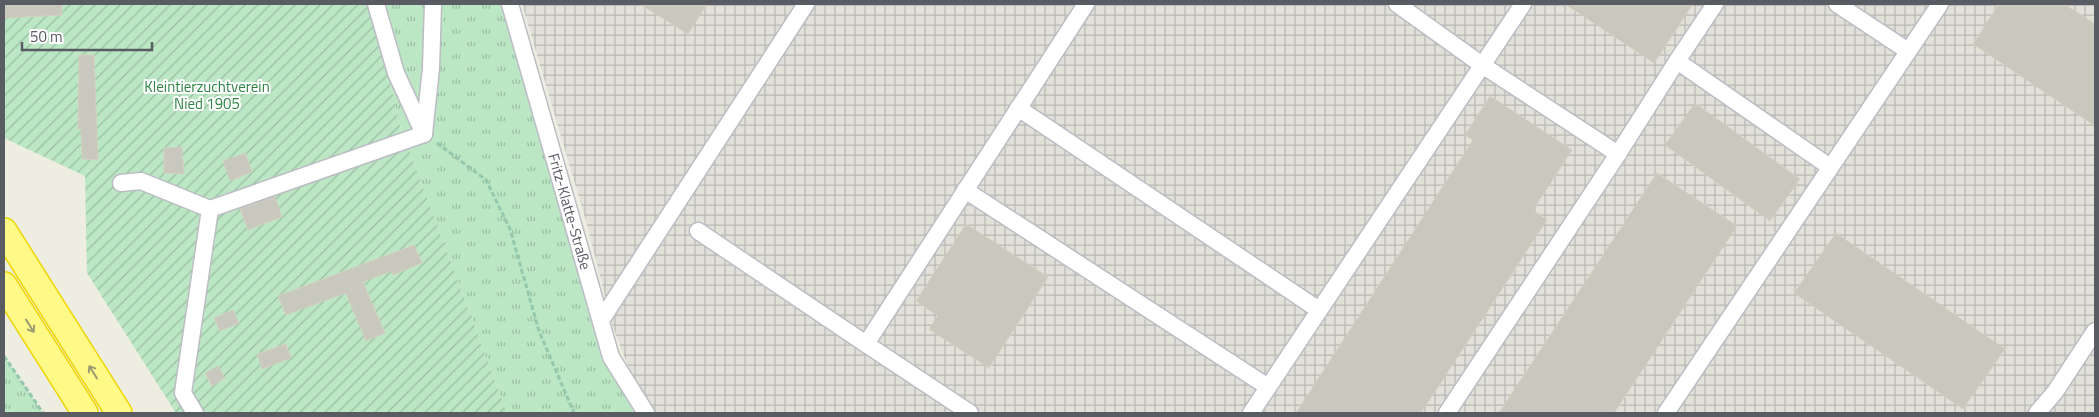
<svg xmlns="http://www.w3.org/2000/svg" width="2099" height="417" viewBox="0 0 2099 417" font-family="'Titillium Web',sans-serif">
  <defs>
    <pattern id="industrial-grid" width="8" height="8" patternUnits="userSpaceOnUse" patternTransform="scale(1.25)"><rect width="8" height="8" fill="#e1e0d9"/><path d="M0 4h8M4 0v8" fill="none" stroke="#b9b9b4"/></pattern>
    <pattern id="grass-tufts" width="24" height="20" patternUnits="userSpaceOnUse" patternTransform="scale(1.25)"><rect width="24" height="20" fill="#bbe7c4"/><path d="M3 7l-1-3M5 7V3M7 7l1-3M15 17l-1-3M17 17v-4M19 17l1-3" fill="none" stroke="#9bbea3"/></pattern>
    <pattern id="garden-furrows" width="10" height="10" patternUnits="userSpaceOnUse" patternTransform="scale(1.25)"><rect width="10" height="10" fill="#bbe7c4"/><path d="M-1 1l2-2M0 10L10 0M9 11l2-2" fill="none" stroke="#9bbea3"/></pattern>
  </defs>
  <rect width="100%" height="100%" fill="#eeede1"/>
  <polygon fill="url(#industrial-grid)" points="522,4 2095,4 2095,413 656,413 632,377 612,324 586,221"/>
  <g fill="url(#grass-tufts)">
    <polygon points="373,4 510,4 602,319 646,413 507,413 399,123"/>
    <polygon points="4,356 43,413 4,413"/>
  </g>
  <polygon fill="url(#garden-furrows)" points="4,4 373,4 399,123 507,413 176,413 87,273 85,176 4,138"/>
  <g fill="#c9c8be" stroke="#d3d1bf">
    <polygon points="4,4 62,4 62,15 4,18"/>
    <polygon points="640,4 707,4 688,34"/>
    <polygon points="1565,4 1693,4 1654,63"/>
    <polygon points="1999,4 2064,4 2095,24 2095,126 1973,44"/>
    <polygon points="79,55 94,55 98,160 82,159 81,129 78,129"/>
    <polygon points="1490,96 1572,150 1533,210 1547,220 1421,413 1296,413 1473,140 1465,135"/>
    <polygon points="1695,103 1800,179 1770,221 1665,145"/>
    <polygon points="182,147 184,174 164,173 164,148"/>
    <polygon points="245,153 252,172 230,181 223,161"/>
    <polygon points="1657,173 1737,226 1614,413 1499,413"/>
    <polygon points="275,197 282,217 248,230 240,209"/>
    <polygon points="966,224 1048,277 989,368 929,329 938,316 916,301"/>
    <polygon points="1836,233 2005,349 1963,409 1794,293"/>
    <polygon points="414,245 422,263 393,275 391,271 363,282 385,333 366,341 346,293 286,315 278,296"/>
    <polygon points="233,310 239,323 220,331 214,318"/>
    <polygon points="286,344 291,358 262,369 257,354"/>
    <polygon points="218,366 225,378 212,386 205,373"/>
  </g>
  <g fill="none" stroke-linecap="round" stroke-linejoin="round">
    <defs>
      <g id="minor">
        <polyline points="376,4 396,73 424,134"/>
        <path id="s1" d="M510 4 611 357 646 413"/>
        <polyline points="1397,4 1482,65 1618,154 1677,61"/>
        <polyline points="1715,4 1677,61 1830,167"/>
        <polyline points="1837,4 1908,51"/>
        <polyline points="1018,108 1319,310"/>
        <polyline points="424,134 431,68 433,4"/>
        <polyline points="121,183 141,181 210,209 424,134"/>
        <polyline points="965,190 1268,387"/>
        <polyline points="698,231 866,344"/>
        <polyline points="602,319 806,4"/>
        <polyline points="195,413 183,393 210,209"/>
        <polyline points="970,413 866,344 1086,4"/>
        <polyline points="1251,413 1523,4"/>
        <polyline points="1447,413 1618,154"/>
        <polyline points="1666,413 1940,4"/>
        <polyline points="2037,413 2055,392 2095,331"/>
      </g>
      <g id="highway">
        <polyline points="4,231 119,413"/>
        <polyline points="4,285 85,413"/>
      </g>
    </defs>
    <use href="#minor" stroke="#bcbdc4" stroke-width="19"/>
    <use href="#highway" stroke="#efd500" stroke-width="28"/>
    <g stroke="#94c8ae" stroke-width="3" stroke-dasharray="5 2.5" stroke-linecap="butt">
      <polyline points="437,143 486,180 510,229 539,331 574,413"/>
      <polyline points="4,356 43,413"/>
    </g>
    <use href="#minor" stroke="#fff" stroke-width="16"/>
    <use href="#highway" stroke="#fff987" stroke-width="25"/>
  </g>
  <defs><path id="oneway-shaft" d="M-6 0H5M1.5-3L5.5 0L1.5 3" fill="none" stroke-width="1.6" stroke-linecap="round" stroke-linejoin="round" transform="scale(1.25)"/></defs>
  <g stroke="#9c9b71">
    <use href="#oneway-shaft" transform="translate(30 326) rotate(58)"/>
    <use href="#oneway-shaft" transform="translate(93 372) rotate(-122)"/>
  </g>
  <g text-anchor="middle" stroke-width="4" stroke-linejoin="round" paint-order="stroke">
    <g font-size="15" fill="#2f8544" stroke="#fff">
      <text x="207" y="92">Kleintierzuchtverein<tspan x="207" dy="17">Nied 1905</tspan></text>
    </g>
    <g font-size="15" fill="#5a5c63" stroke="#fff">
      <text dy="5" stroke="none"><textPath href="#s1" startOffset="216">Fritz-Klatte-Straße</textPath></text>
    </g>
  </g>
  <rect width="2099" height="417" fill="none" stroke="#5a5c63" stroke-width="10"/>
  <path d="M22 42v8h130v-8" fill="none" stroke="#5a5c63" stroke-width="2.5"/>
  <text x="30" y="42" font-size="15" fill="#5a5c63" stroke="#ffffff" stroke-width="4" paint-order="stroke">50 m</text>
</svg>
